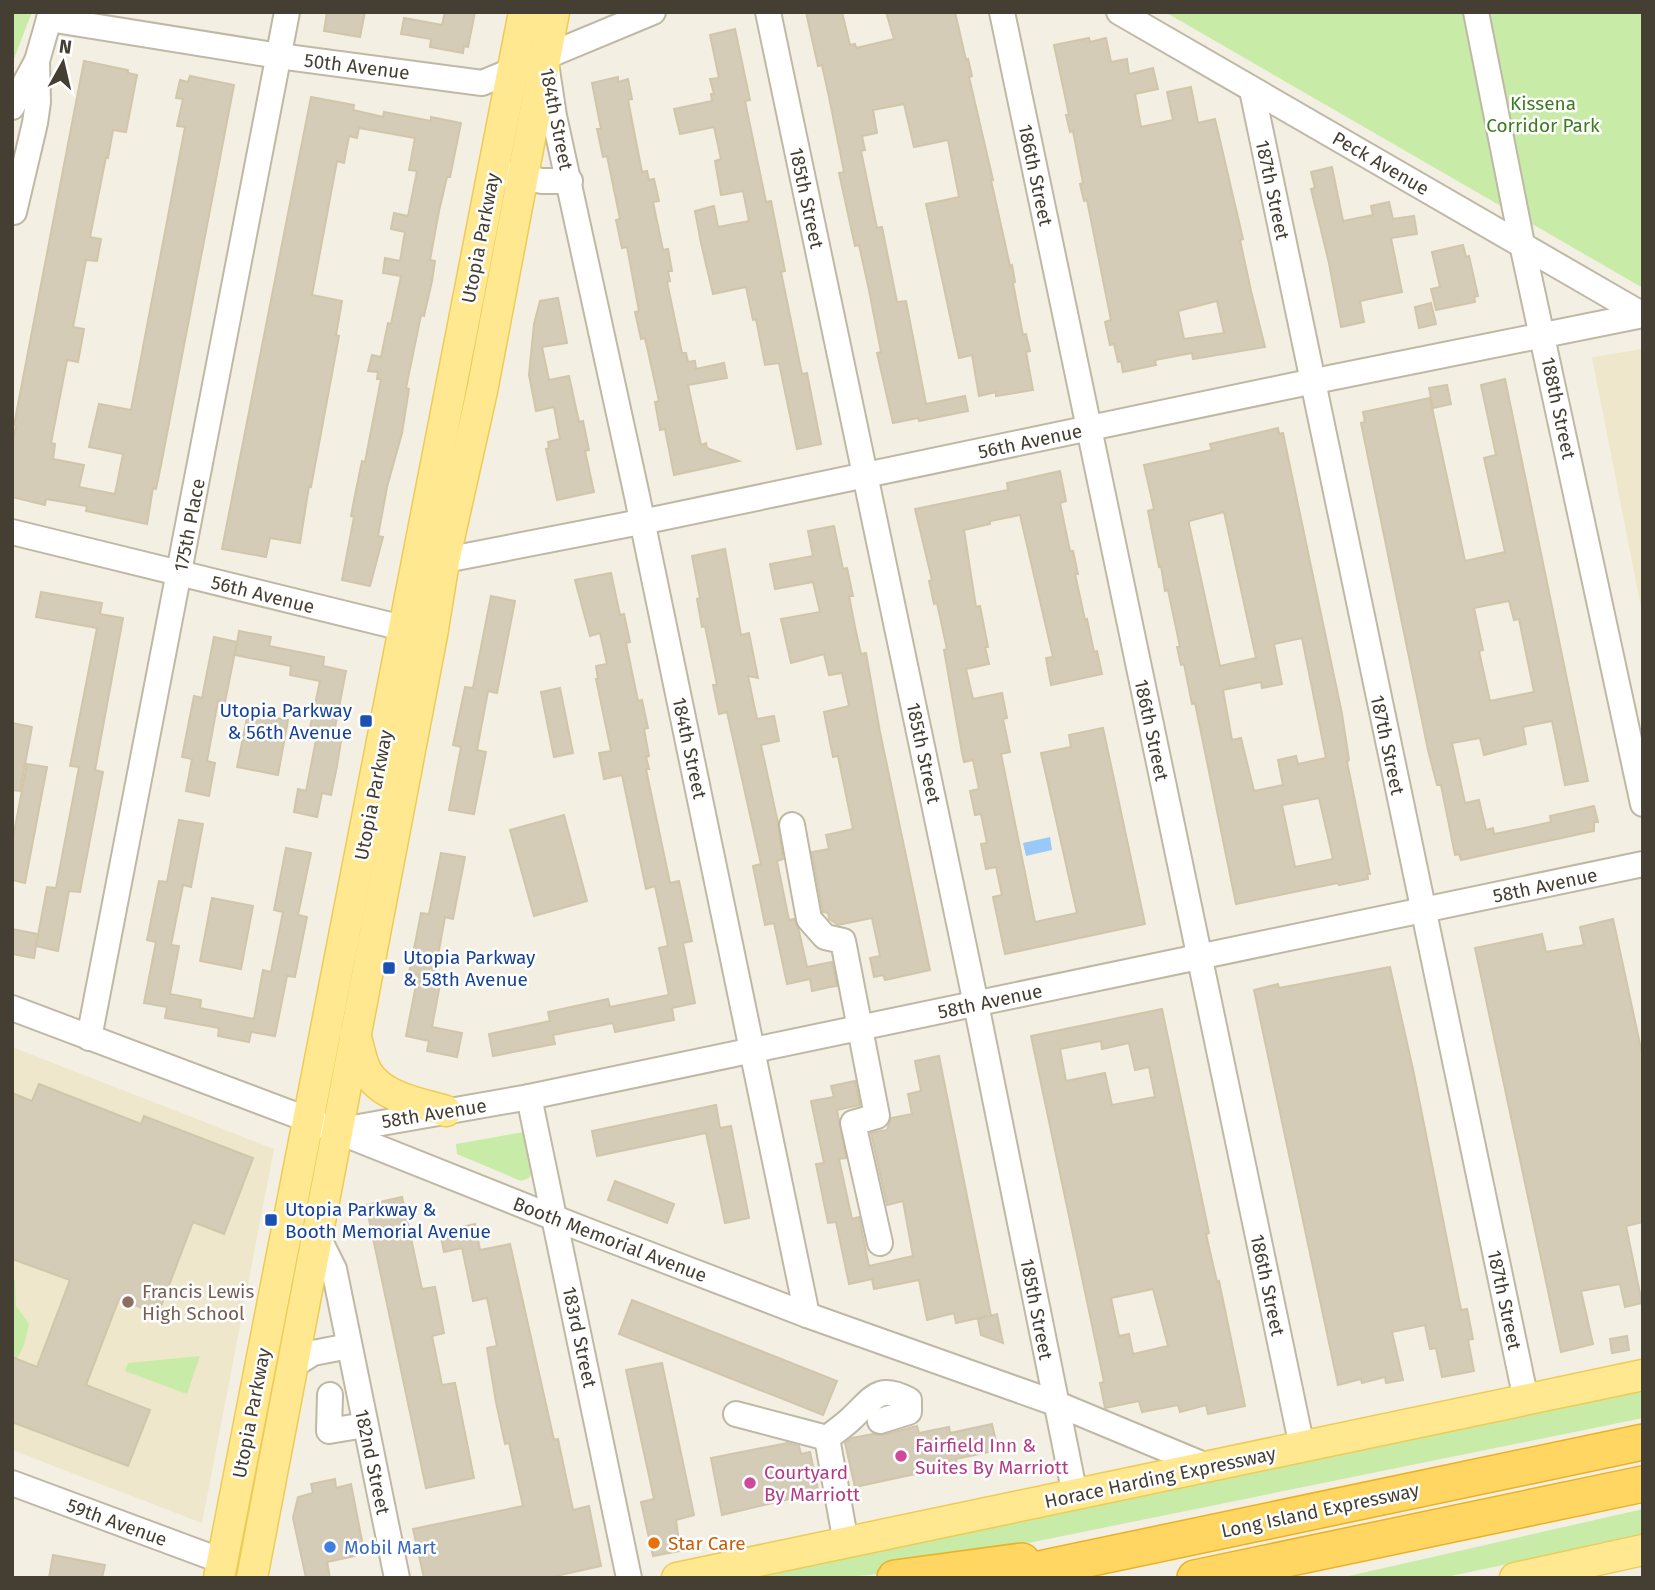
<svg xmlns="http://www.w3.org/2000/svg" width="1655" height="1590" viewBox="0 0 1655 1590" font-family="'Fira Sans',sans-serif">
  <rect width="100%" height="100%" fill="#f3efe3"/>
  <g fill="#eee7cb">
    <polygon points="1643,349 1643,618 1592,357"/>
    <polygon points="12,1047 274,1149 202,1523 12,1450"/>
  </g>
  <g fill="#c8eba7">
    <polygon points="12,12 32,12 12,64"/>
    <polygon points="1165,12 1643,12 1643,288"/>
    <polygon points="524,1132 532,1172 529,1178 521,1181 457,1154 456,1144"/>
    <polygon points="12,1279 15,1280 16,1306 29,1324 24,1345 17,1359 12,1357"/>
    <polygon points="200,1356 187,1394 125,1371 128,1363"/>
    <polygon points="1643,1389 1643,1418 871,1575 822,1578 749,1578"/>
    <polygon points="1643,1509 1643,1536 1441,1578 1340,1578"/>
  </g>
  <polygon fill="#99c9f6" points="1050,837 1052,850 1026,856 1023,843"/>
  <g fill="#d5ccb7" stroke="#d1c5aa" stroke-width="2" fill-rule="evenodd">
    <polygon points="327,12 365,12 360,37 324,31"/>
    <polygon points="445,12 475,12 468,47 464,46 463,53 430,47 431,39 401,34 404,18 442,25"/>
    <polygon points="806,12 842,12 850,45 855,44 856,48 894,39 886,12 955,12 966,60 968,59 972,76 969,77 993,180 991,180 1010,266 1012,265 1015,282 1013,283 1023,335 1026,334 1030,351 1026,352 1033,390 996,396 996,392 979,396 972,355 959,358 926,204 959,197 948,140 914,147 904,104 873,110 877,133 862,136 865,150 861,151 877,228 882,227 897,302 906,301 926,404 965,396 968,411 919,421 918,418 893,423 880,366 877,353 881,352 869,290 859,245 855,246 839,173 844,172 829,97 822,65 818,66"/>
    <polygon points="735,29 750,100 745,101 766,202 771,201 785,271 781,272 802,374 807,373 821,444 797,449 779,363 765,365 756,319 753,320 746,287 713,294 701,243 695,211 714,206 718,227 749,221 743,191 721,195 715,161 721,159 714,127 680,134 674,109 712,101 711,94 714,94 710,79 719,78 710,35"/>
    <path d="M1089 38 1090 42 1106 38 1111 62 1127 59 1129 74 1153 68 1158 89 1135 94 1141 127 1173 120 1167 92 1191 87 1198 123 1215 119 1243 239 1240 240 1251 291 1265 347 1193 359 1192 353 1155 360 1156 365 1123 372 1121 361 1118 362 1114 344 1110 345 1105 322 1111 320 1087 200 1084 201 1080 184 1083 183 1073 131 1070 132 1066 115H1069L1054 45ZM1217 301 1224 333 1184 339 1178 311Z"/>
    <polygon points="84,61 128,70 128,73 137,75 126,132 113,130 108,158 106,157 90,237 101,239 97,261 86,260 73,327 84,329 78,362 67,360 51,443 55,444 53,459 84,465 79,487 115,494 123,454 89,447 99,404 131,410 185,127 177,126 183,99 176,98 180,80 188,82 190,76 234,85 161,465 156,489 153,488 147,524 86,511 87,506 46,499 45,505 12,497 12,445 16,426 14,425"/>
    <polygon points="618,77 618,82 628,79 632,99 628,100 642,172 647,171 649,180 654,179 659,201 653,202 663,250 668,249 672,271 668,271 670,281 667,282 682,353 686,353 688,362 695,361 696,369 724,363 727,378 688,385 701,445 706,443 707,448 739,461 674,475 665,429 660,430 655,402 659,401 645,338 641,339 635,312 639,311 627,247 622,248 616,220 620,219 607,156 603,157 597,129 601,129 592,83"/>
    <polygon points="311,97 354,105 353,110 383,117 384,112 431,121 431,117 461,123 450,177 447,177 439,211 430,260 435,261 432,281 424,316 421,315 406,388 409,389 402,433 387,487 378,536 383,537 370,586 342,580 354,517 351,516 355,495 362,461 365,462 381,379 377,379 378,372 368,371 372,355 381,357 388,323 391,324 401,276 383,273 385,258 400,261 405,232 391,229 394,213 408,216 417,171 409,170 415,138 359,128 357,138 349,136 344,163 337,161 312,295 342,301 336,335 339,336 311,487 309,486 300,543 270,538 266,557 222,549"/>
    <polygon points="1332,167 1343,221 1373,215 1371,206 1389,202 1393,219 1414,216 1417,234 1391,238 1402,292 1360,301 1364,322 1341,327 1329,263 1311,189 1315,188 1311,172"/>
    <polygon points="1463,245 1466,257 1469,256 1478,296 1474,297 1475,302 1436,310 1431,289 1440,287 1432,252"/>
    <polygon points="558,298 567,343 542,347 549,380 569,376 579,422 583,421 589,450 585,451 594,492 557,500 546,449 549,448 548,442 560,439 554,407 536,411 529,375 534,324 540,301"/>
    <polygon points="1431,303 1436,324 1419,328 1415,307"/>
    <path d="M1505 379 1588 781 1565 785 1552 721 1523 727 1526 744 1484 755 1480 738 1452 743 1465 803 1479 800 1486 830 1493 828 1494 834 1524 828 1551 822 1550 816 1594 806 1598 822H1594V831L1461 860 1459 854 1455 855 1441 785H1437L1428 750 1361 423 1365 422 1363 412 1430 398 1465 561 1505 552 1484 458 1496 455 1481 385ZM1509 601 1514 620 1519 619 1534 692 1490 701 1479 651 1483 650 1474 608Z"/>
    <polygon points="1447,385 1451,404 1433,408 1429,388"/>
    <path d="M1278 428 1279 434 1283 433 1342 714 1349 760 1347 762 1370 874H1367L1368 879 1339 885 1338 883 1236 904 1195 703 1192 704 1184 664 1181 665 1177 647H1180L1168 590 1165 591 1161 566 1159 567 1148 511 1154 509 1144 465 1212 450 1210 444ZM1224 512 1256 658 1220 666 1189 524V521ZM1302 638 1326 758 1298 764 1296 756 1278 760 1283 785 1254 791 1241 738 1232 740 1223 690 1261 682 1262 688 1282 684 1274 644ZM1319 798 1333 859 1295 867 1282 805Z"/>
    <polygon points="1060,471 1066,501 1060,503 1070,551 1073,551 1078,574 1075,574 1085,620 1087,619 1094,652 1097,651 1102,674 1051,685 1046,658 1053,657 1020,515 990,521 990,524 964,530 976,607 980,606 988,647 985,647 989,664 966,669 973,699 1002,693 1007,718 1003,719 1010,752 1001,754 1035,922 1077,913 1041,753 1071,747 1069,735 1103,728 1145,924 1005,954 993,897 1002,895 996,867 986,869 981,844 987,843 981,814 975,815 970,791 979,789 973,760 964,762 962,753 944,650 947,649 937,603 934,604 929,581 932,580 915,509 1008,490 1007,483"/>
    <polygon points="834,526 843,569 847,568 853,596 849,596 855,627 861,654 866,653 880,732 930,970 885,980 883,975 874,977 870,958 880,956 872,918 838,925 829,919 828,913 823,912 812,852 829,849 826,835 853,829 838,756 833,757 824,712 849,706 842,673 829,675 824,654 791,663 781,619 820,612 813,582 775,589 770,564 813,556 808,531"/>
    <polygon points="725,549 741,635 749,633 758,678 748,676 757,719 774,716 779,741 761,745 778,823 783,859 777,861 789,920 794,919 799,931 807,967 832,962 837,986 830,987 812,991 810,979 787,984 774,923 765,925 753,866 761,864 727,712 719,714 713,685 717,685 705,626 702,627 697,599 700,598 692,556"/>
    <polygon points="611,573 620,615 624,614 630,642 626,643 638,701 642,700 648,728 644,729 649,756 646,757 649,769 646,769 670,883 679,881 692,941 683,943 695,1003 672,1008 674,1020 615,1032 613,1023 553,1035 555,1044 493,1056 489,1034 550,1021 548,1012 608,999 610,1007 669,995 659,948 668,946 655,886 646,889 622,775 604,779 599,753 611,751 596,679 598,679 596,666 607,664 600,633 590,636 575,580"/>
    <polygon points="41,592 102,603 100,614 123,618 95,770 103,772 80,892 69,891 58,951 36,946 47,887 56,888 79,767 70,766 97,628 36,617"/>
    <polygon points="491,596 515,601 497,693 488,691 477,750 486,752 474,814 449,810 461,747 453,745 465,687 473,688"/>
    <polygon points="239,631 271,637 269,646 324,657 323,666 346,671 334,733 342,735 337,766 331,795 322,793 317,817 294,812 298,789 306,791 318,730 310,728 320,681 290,675 291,666 235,655"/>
    <polygon points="214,637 237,642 225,702 218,701 207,761 215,763 209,796 186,791 192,759 182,757 194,696 202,698"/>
    <polygon points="560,688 573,753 554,757 541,692"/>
    <polygon points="248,713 288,720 278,775 237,767"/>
    <polygon points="12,723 32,727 20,791 12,790"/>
    <polygon points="27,764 47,767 25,883 12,880 12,843"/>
    <polygon points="564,815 587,901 534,916 510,830"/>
    <polygon points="179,820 203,824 191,887 183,885 171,945 179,946 170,994 201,1000 200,1008 254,1019 263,970 271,972 283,912 274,910 286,848 311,853 298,915 307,917 295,977 287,976 275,1036 251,1032 249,1042 218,1036 219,1028 165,1018 167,1007 144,1003 156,942 147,940 159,881 167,882"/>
    <polygon points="441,853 465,857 453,919 445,917 434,978 441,979 432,1027 462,1033 457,1057 427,1051 429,1041 406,1036 418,975 409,973 415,944 421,913 429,914"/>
    <polygon points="212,898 253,906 241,969 200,961"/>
    <polygon points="1613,919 1643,1058 1643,1222 1626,1226 1642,1303 1625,1307 1620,1284 1581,1291 1593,1344 1561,1352 1475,948 1542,934 1546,952 1584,945 1580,927"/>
    <polygon points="12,929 38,934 34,958 12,954"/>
    <polygon points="1390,967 1414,1074 1461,1310 1467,1309 1473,1339 1468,1340 1474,1371 1442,1377 1436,1348 1430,1349 1425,1325 1392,1332 1403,1380 1386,1383 1385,1377 1362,1383 1361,1379 1338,1385 1254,990 1278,984 1279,988"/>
    <path d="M1162 1009 1209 1233 1206 1234 1217 1282 1219 1281 1245 1406 1208 1414 1206 1405 1180 1412 1178 1405 1142 1412 1139 1401 1105 1408 1100 1383 1104 1382 1031 1036ZM1101 1041 1102 1049 1129 1043 1135 1070 1149 1067 1155 1097 1112 1105 1105 1073 1066 1081 1060 1049ZM1153 1289 1168 1346 1133 1354 1129 1334 1119 1336 1111 1298Z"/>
    <polygon points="939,1056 991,1316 997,1314 1003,1343 981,1335 978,1319 988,1316 956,1323 954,1313 927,1320 919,1280 874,1289 872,1279 849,1284 836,1222 828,1223 816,1164 824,1163 811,1101 834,1097 831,1086 855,1081 860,1105 837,1110 846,1158 839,1159 852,1219 859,1217 869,1266 913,1256 903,1201 887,1205 871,1133 887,1130 891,1118 912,1114 908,1094 921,1091 915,1061"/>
    <polygon points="39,1084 141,1124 144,1116 253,1158 224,1234 193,1222 158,1314 119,1299 86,1385 150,1410 128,1466 12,1422 12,1357 37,1367 70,1280 12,1259 12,1093 32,1101"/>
    <polygon points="716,1105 720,1128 731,1126 749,1218 725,1223 706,1133 597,1156 592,1131"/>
    <polygon points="615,1181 674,1204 667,1223 608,1200"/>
    <polygon points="402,1197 422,1289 435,1287 444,1333 432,1336 437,1360 442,1385 455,1383 474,1478 426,1488 366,1205"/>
    <polygon points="475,1224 480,1250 510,1244 554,1440 558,1439 573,1510 589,1506 601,1566 547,1578 424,1578 413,1529 523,1506 509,1443 505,1444 496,1402 487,1348 497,1346 487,1298 473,1301 462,1248 444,1252 440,1232"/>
    <polygon points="632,1300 837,1381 823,1415 619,1334"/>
    <polygon points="1627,1336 1629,1350 1612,1353 1610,1339"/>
    <polygon points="662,1363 694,1515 676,1520 680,1551 653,1556 641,1502 654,1499 626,1370"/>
    <polygon points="992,1424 998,1450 956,1459 957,1465 855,1487 845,1443 852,1438 873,1434 884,1435 917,1426 919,1433 949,1427 950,1433"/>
    <polygon points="787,1443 799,1446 801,1454 810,1452 818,1489 798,1493 798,1497 722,1515 711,1458"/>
    <polygon points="335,1479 336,1488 351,1484 363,1546 361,1547 362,1550 355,1552 355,1556 327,1562 330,1578 306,1578 293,1518 298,1497 313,1493 311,1484"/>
    <polygon points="53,1555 105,1565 102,1578 49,1578"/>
  </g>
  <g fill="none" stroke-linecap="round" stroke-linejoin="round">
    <defs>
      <g id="minor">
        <polyline points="768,12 976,1004 1075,1495"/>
        <polyline points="1002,12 1302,1447"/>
        <polyline points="1119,12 1643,315"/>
        <polyline points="1476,12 1522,244 1643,804"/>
        <polyline points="49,19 279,56 482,83 653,12"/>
        <polyline points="547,70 554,116 637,496 807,1315"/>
        <polyline points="1252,90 1526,1400"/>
        <polyline points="12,107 37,61 51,12"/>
        <polyline points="505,174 542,181 570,181"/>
        <polyline points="14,212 35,123 38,102 37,61"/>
        <polyline points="12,532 423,633"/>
        <polyline points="430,563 661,518 1295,385 1643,315"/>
        <polyline points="792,825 809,919 825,937 843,941 877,1116 853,1123 880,1243"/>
        <polyline points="12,1008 309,1120 580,1228 807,1315 1055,1403 1209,1467"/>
        <polyline points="89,1038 287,12"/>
        <polyline points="529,1097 629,1578"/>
        <polyline points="336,1131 529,1097 1643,864"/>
        <polyline points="317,1235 334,1269 397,1578"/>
        <polyline points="291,1367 313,1353 349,1346"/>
        <polyline points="330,1395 329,1431 365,1425"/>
        <polyline points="736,1414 827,1438"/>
        <polyline points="12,1483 222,1561"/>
        <path d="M846 1543 827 1438C836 1431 845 1425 853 1417 874 1397 879 1384 909 1400V1412L880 1421"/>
      </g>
      <g id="major">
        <path d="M355 1035C359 1046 361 1062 367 1072 383 1098 419 1103 446 1111"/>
        <polyline points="219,1578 524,12"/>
        <polyline points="252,1578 432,635 444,561 482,391 554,12"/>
        <polyline points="677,1578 1643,1375"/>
        <polyline points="1515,1578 1643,1550"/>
      </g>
      <g id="highway">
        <polyline points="895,1578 1022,1561"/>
        <polyline points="997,1578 1643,1442"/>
        <polyline points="1195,1578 1643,1484"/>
      </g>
    </defs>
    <use href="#minor" stroke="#bfb8a5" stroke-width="28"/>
    <use href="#major" stroke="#eecb56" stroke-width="33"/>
    <use href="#highway" stroke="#eab125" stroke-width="38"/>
    <use href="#minor" stroke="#fff" stroke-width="24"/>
    <use href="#major" stroke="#ffe890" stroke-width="30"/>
    <use href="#highway" stroke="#ffd662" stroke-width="35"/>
  </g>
  <g fill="#1a4fb4" stroke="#fff" stroke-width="2.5">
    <rect x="359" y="714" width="14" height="14" rx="3.5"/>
    <rect x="382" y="961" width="14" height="14" rx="3.5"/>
    <rect x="264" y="1213" width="14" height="14" rx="3.5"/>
  </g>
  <circle fill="#8d6e63" stroke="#fff" stroke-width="2.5" cx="128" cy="1302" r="7"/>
  <g fill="#d1479c" stroke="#fff" stroke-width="2.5">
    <circle cx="901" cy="1456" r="7"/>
    <circle cx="750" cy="1483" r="7"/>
  </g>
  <circle fill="#e8710a" stroke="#fff" stroke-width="2.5" cx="654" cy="1543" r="7"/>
  <circle fill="#3f7fe0" stroke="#fff" stroke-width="2.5" cx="330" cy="1547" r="7"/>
  <g text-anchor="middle" stroke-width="5" stroke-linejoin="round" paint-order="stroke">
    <g font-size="19" fill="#453f33" stroke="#fff">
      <text transform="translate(357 66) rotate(7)" y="7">50th Avenue</text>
      <text transform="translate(557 119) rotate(79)" y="7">184th Street</text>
      <text transform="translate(1381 163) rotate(30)" y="7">Peck Avenue</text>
      <text transform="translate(1036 175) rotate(78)" y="7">186th Street</text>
      <text transform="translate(1273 190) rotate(78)" y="7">187th Street</text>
      <text transform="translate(807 198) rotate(78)" y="7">185th Street</text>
      <text transform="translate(480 238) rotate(-79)" y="7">Utopia Parkway</text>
      <text transform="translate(1559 408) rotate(78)" y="7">188th Street</text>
      <text transform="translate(1030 441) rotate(-12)" y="7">56th Avenue</text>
      <text transform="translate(189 525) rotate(-79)" y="7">175th Place</text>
      <text transform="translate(263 594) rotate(14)" y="7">56th Avenue</text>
      <text transform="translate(1152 730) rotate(78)" y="7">186th Street</text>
      <text transform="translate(1388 745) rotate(78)" y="7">187th Street</text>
      <text transform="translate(690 748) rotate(78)" y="7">184th Street</text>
      <text transform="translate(924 753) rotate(78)" y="7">185th Street</text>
      <text transform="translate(373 795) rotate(-79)" y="7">Utopia Parkway</text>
      <text transform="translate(1545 885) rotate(-12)" y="7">58th Avenue</text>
      <text transform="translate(990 1001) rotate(-12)" y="7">58th Avenue</text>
      <text transform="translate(434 1113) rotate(-9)" y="7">58th Avenue</text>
      <text transform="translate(610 1239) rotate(21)" y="7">Booth Memorial Avenue</text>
      <text transform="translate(1268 1285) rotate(78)" y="7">186th Street</text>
      <text transform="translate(1505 1300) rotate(78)" y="7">187th Street</text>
      <text transform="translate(1037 1309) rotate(79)" y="7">185th Street</text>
      <text transform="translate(580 1337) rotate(78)" y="7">183rd Street</text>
      <text transform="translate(251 1413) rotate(-79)" y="7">Utopia Parkway</text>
      <text transform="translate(373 1462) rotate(78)" y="7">182nd Street</text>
      <text transform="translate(1160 1477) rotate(-12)" y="7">Horace Harding Expressway</text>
      <text transform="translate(1320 1510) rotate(-12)" y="7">Long Island Expressway</text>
      <text transform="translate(117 1522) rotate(20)" y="7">59th Avenue</text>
    </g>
    <g font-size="19" fill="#3d7b21" stroke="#fff">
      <text x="1543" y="110">Kissena<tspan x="1543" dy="22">Corridor Park</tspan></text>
    </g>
    <g font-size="19" fill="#164399" stroke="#fff" text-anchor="start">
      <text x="352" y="717" text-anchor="end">Utopia Parkway<tspan x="352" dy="22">&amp; 56th Avenue</tspan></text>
      <text x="403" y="964">Utopia Parkway<tspan x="403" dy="22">&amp; 58th Avenue</tspan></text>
      <text x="285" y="1216">Utopia Parkway &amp;<tspan x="285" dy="22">Booth Memorial Avenue</tspan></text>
    </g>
    <g font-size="19" fill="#785e54" stroke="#fff" text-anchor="start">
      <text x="142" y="1298">Francis Lewis<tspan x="142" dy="22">High School</tspan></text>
    </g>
    <g font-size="19" fill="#b23c85" stroke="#fff" text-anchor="start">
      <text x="915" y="1452">Fairfield Inn &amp;<tspan x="915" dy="22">Suites By Marriott</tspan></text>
      <text x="764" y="1479">Courtyard<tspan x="764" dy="22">By Marriott</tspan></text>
    </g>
    <g font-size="19" fill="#c56008" stroke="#fff" text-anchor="start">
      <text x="668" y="1550">Star Care</text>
    </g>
    <g font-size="19" fill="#366cbe" stroke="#fff" text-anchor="start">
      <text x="344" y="1554">Mobil Mart</text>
    </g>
  </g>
  <rect width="1655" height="1590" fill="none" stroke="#453f33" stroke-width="28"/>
  <g transform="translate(63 63) rotate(8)" stroke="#ffffff" stroke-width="5" paint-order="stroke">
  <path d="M0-5L12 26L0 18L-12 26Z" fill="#453f33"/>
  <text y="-10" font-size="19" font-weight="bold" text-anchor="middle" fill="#453f33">N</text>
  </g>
</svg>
